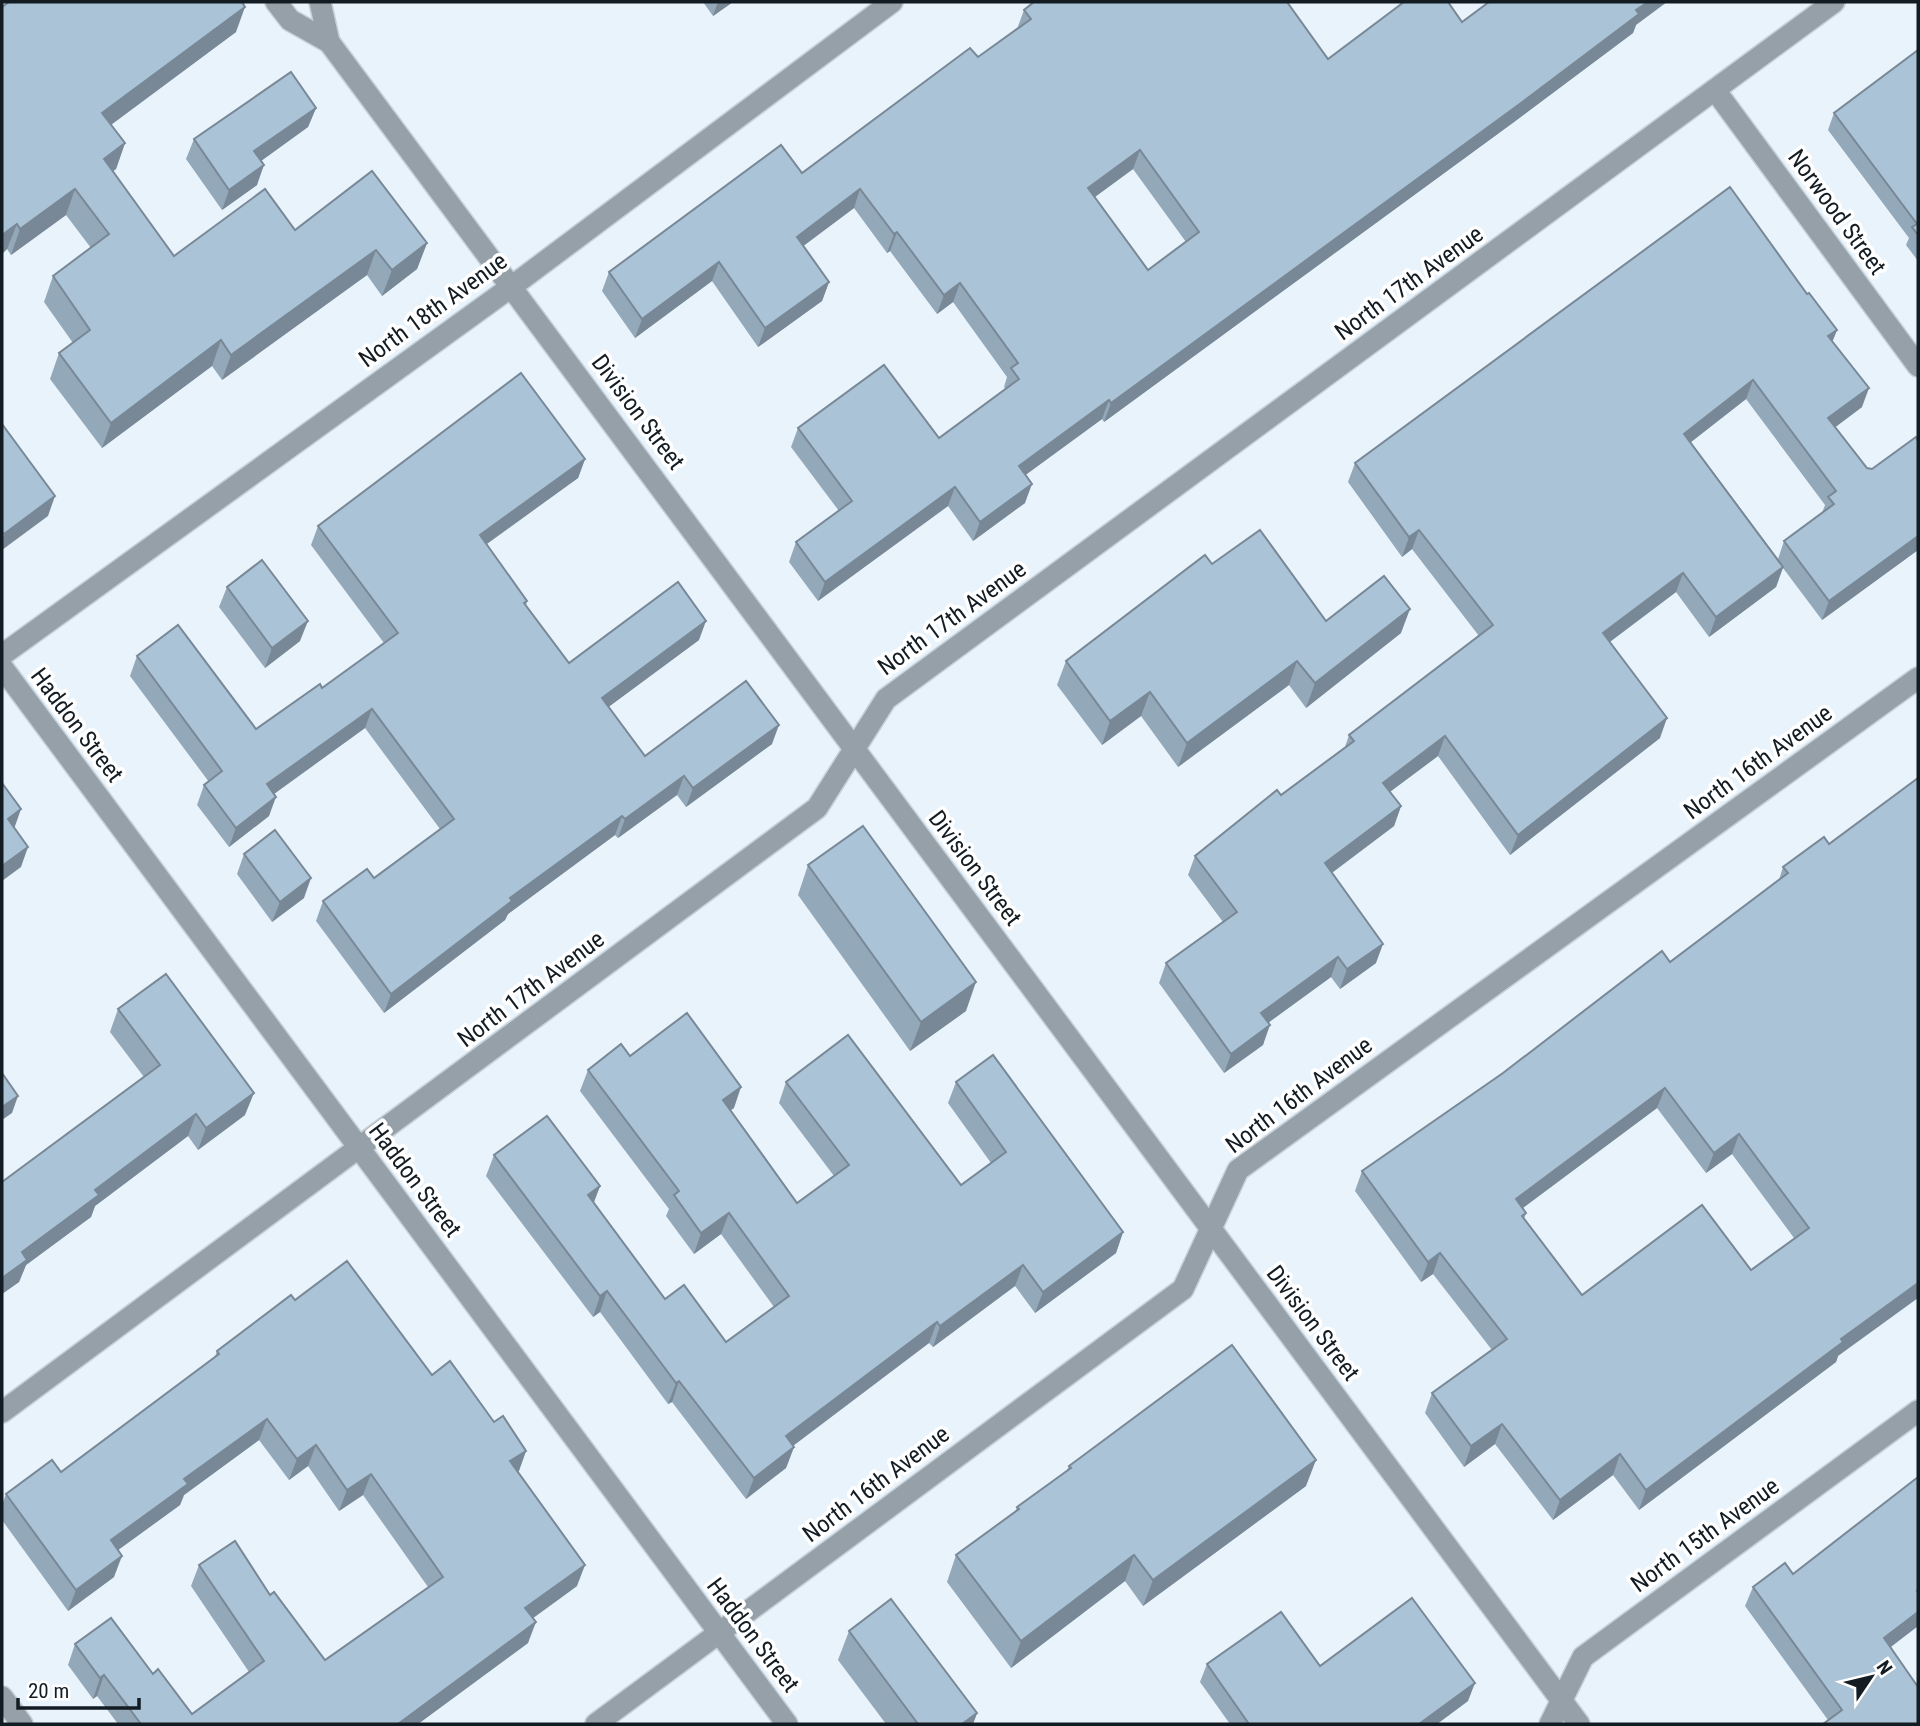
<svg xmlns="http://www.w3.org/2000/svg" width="1920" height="1726" viewBox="0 0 1920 1726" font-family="'Roboto Condensed',sans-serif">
  <rect width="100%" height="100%" fill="#e9f3fc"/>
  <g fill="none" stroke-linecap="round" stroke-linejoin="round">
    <defs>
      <g id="minor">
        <polyline points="276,2 290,20 329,42"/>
        <polyline points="320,2 329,42 1579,1724"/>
        <polyline points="1715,90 1918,366"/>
        <polyline points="2,655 511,287 892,2"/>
        <polyline points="2,667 787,1724"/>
        <polyline points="2,1412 817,808 886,699 1834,2"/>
        <polyline points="2,1697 22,1724"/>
        <polyline points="596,1724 1183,1289 1238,1170 1918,678"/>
        <polyline points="1550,1724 1583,1657 1918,1411"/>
      </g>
    </defs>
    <use href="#minor" stroke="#c7d1d9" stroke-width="24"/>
    <use href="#minor" stroke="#95a0a8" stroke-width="21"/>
  </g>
  <g fill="#93a8b9" fill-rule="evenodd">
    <polygon points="703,2 733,2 713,16"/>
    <polygon points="2,7 236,32 111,125 125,143 116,169 112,171 174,256 295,230 427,243 417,269 382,296 367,275 222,380 212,366 102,448 50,379 59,353 73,343 44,302 53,276 91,248 66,215 11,255 7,249 2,254"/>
    <path d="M1024 10 1328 59 1462 22 1636 25 1633 33 1514 122 1104 422 1102 419 1025 475V503L973 541 948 506 818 601 789 562 796 542 839 511 791 447 798 428 939 438 1006 389 1004 387 1007 377 953 302 937 314 890 251 887 253 854 208 803 246 829 282 822 301 758 347 712 281 635 338 602 291 609 272 802 173 978 57 1017 29ZM1133 169 1186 242 1148 270 1095 197Z"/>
    <polygon points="1918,50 1918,261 1906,245 1909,238 1828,130 1834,113"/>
    <polygon points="316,108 308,127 261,161 257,185 222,210 186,159 194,139"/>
    <path d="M1807 294 1837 330 1832 342 1862 407 1835 427 1867 468 1872 469 1918 441V550L1822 620 1783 568 1776 587 1709 637 1676 592 1610 642 1660 738 1510 855 1438 756 1390 792 1401 806 1394 826 1332 873 1376 963 1340 989 1331 977 1268 1023 1263 1045 1224 1073 1159 983 1166 963 1223 922 1188 875 1195 856 1281 795 1345 747 1349 735 1479 636 1412 549 1402 557 1348 482 1355 463ZM1746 399 1825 505 1822 513 1784 541 1778 559 1691 442Z"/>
    <polygon points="585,459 578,478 486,544 527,601 526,606 569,663 699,640 608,707 645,756 772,744 686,807 677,795 618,838 615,835 508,914 505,920 384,1013 316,921 323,901 374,878 440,829 365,728 274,794 269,816 229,847 197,805 204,785 209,782 130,676 137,656 256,729 322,688 384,643 311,545 318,526"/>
    <polygon points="1212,564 1326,621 1401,633 1306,708 1289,685 1178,767 1141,716 1102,745 1057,685 1066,661"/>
    <polygon points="227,587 300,641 265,668 219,607"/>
    <path d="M1824 837 1838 1356 1836 1362 1639 1510 1613 1475 1553 1520 1495 1444 1464 1467 1425 1413 1432 1393 1492 1350 1433 1274 1421 1282 1355 1191 1362 1171 1670 962 1779 880 1783 867ZM1657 1108 1706 1173 1732 1154 1794 1238 1751 1270 1582 1295 1524 1219 1526 1213 1523 1208Z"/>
    <polygon points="244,854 304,898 272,922 237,874"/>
    <polygon points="808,865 966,1011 910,1051 798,895"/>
    <polygon points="118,1009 245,1115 198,1150 188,1136 95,1206 91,1217 26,1265 19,1282 2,1294 144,1077 110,1032"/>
    <polygon points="630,1056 734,1108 730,1110 797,1203 834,1176 779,1103 786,1082 961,1185 991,1163 948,1103 956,1082 1123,1232 1116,1253 1035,1313 1015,1286 933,1347 929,1343 793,1446 794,1447 786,1468 746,1499 672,1402 668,1404 600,1312 593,1317 486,1176 494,1155 600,1186 594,1202 665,1299 726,1342 774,1307 721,1234 694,1254 666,1216 669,1209 580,1091 588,1070"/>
    <polygon points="295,1300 432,1375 494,1422 526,1451 518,1472 577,1586 533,1618 528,1643 418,1724 118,1724 97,1696 93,1699 68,1665 75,1644 153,1674 192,1714 249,1672 191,1586 199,1565 270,1595 325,1660 428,1587 363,1495 339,1511 308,1466 289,1480 259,1440 184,1495 180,1505 118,1550 114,1577 68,1611 2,1520 2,1505 6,1494 61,1472 214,1359 217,1351"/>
    <polygon points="1069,1466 1306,1486 1143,1606 1125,1581 1011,1668 947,1582 956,1555 1015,1512 1017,1507 1067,1470"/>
    <polygon points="1918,1477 1918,1626 1891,1647 1918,1687 1828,1720 1745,1606 1753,1587 1793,1574"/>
    <polygon points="849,1631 977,1713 973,1724 886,1724 838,1660"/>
    <polygon points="1207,1664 1320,1666 1468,1701 1437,1724 1230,1724 1200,1682"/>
  </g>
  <g fill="#788896">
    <polygon points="718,2 733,2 713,16"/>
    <polygon points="1648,2 1667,2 1636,25 1633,33 1514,122 1104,422 1111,403"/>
    <polygon points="245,7 236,32 93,138 102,113"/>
    <polygon points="316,108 308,127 247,171 254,151"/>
    <polygon points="125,143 116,169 94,185 104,159"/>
    <polygon points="1140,150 1133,169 1081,207 1088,188"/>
    <polygon points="264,165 257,185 222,210 229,190"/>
    <polygon points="75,189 66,215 11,255 20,229"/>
    <polygon points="860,189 854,208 790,256 797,237"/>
    <polygon points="17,224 7,249 2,254 2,235"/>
    <polygon points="897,232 890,251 887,253 894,234"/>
    <polygon points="427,243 417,269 382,296 392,270"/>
    <polygon points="376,250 367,275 222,380 231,355"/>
    <polygon points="719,262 712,281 635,338 642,319"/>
    <polygon points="829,282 822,301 758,347 765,328"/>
    <polygon points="960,283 953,302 937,314 944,295"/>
    <polygon points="1837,330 1829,350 1828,336"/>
    <polygon points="221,340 212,366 102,448 111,423"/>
    <polygon points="1753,380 1746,399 1677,453 1684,434"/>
    <polygon points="1869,388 1862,407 1821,438 1828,418"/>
    <polygon points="1109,400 1102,419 1012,485 1019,466"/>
    <polygon points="585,459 578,478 473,554 480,535"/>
    <polygon points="1032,484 1025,503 973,541 980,522"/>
    <polygon points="955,487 948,506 818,601 825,582"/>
    <polygon points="55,496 48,516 2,550 2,540 4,534"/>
    <polygon points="1419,530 1412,549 1402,557 1409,537"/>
    <polygon points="1918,536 1918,550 1822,620 1829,601"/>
    <polygon points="1783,567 1776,587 1709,637 1716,617"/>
    <polygon points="1683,573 1676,592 1596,652 1603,633"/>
    <polygon points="1410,609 1401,633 1306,708 1315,683"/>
    <polygon points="308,621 300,641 265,668 272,648"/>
    <polygon points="706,621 699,640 595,717 602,698"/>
    <polygon points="1297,661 1289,685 1178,767 1187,743"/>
    <polygon points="1150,692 1141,716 1102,745 1110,721"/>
    <polygon points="372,709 365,728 260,804 267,784"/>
    <polygon points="1667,718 1660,738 1510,855 1518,835"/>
    <polygon points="779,725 772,744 686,807 693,788"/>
    <polygon points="1445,736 1438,756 1376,802 1383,783"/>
    <polygon points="684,776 677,795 618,838 625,819"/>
    <polygon points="276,797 269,816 229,847 236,828"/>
    <polygon points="1401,806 1394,826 1318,883 1325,863"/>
    <polygon points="21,809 14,829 8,819"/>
    <polygon points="622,816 615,835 508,914 505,920 384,1013 391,994 510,898"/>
    <polygon points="28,847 21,867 2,881 2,866"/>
    <polygon points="311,878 304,898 272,922 280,902"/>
    <polygon points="1383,944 1376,963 1340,989 1347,969"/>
    <polygon points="1338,957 1331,977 1254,1033 1261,1013"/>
    <polygon points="976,982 966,1011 910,1051 921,1022"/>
    <polygon points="1270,1025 1263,1045 1224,1073 1231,1054"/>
    <polygon points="741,1087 734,1108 715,1121 723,1100"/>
    <polygon points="1665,1088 1657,1108 1508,1219 1516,1199"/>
    <polygon points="254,1093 245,1115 198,1150 206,1128"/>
    <polygon points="18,1096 12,1113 2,1120 2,1107"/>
    <polygon points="196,1114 188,1136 95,1206 91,1217 26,1265 19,1282 2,1294 2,1278 22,1252 95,1190"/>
    <polygon points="1739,1134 1732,1154 1706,1173 1714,1153"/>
    <polygon points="600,1186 592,1207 588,1195"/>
    <polygon points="729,1213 721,1234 694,1254 701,1233"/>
    <polygon points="1123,1232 1116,1253 1035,1313 1043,1292"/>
    <polygon points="1440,1253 1433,1274 1421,1282 1428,1262"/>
    <polygon points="1023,1265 1015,1286 933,1347 940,1326"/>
    <polygon points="1918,1283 1918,1298 1838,1356 1836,1362 1639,1510 1646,1490 1841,1339"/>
    <polygon points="607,1291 600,1312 593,1317 600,1296"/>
    <polygon points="937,1322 929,1343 778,1457 786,1436"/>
    <polygon points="679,1381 672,1402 668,1404 676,1383"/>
    <polygon points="267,1419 259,1440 184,1495 180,1505 103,1561 111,1540 184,1479"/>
    <polygon points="1502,1424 1495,1444 1464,1467 1471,1446"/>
    <polygon points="316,1445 308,1466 289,1480 297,1459"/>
    <polygon points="794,1447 786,1468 746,1499 754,1478"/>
    <polygon points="526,1451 519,1471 502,1482 510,1461"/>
    <polygon points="1620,1454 1613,1475 1553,1520 1560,1500"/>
    <polygon points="1316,1460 1306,1486 1143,1606 1153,1580"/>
    <polygon points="371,1474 363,1495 339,1511 347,1490"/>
    <polygon points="1134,1555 1125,1581 1011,1668 1021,1641"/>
    <polygon points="122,1556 114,1577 68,1611 76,1590"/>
    <polygon points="585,1565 577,1586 518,1629 525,1608"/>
    <polygon points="1918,1612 1918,1626 1877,1657 1884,1638"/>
    <polygon points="536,1622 528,1643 418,1724 398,1724"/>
    <polygon points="104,1675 97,1696 93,1699 100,1678"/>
    <polygon points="1475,1683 1468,1701 1437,1724 1419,1724"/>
    <polygon points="977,1713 973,1724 962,1724"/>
  </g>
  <g fill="#abc3d7" stroke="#788896" stroke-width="2" fill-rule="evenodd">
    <polygon points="9,2 242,2 245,7 102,113 125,143 104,159 174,256 265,189 295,230 372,171 427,243 392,270 376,250 231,355 221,340 111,423 59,353 90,330 53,276 109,234 75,189 20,229 17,224 2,235 2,7"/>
    <path d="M1034 2H1287L1328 59 1404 2H1448L1462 22 1489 2H1648L1636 10 1639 14 1521 103 1111 403 1109 400 1019 466 1032 484 980 522 955 487 825 582 796 542 852 501 798 428 884 365 939 438 1019 379 1011 368 1018 363 960 283 944 295 897 232 894 234 860 189 797 237 829 282 765 328 719 262 642 319 609 272 781 145 802 173 970 48 978 57 1031 19 1024 10ZM1140 150 1199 232 1148 270 1088 188Z"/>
    <polygon points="1918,50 1918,235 1912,227 1917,224 1834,113"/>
    <polygon points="291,72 316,108 254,151 264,165 229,190 194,139"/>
    <polygon points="1730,187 1807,294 1809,293 1837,330 1828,336 1869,388 1828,418 1867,468 1872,469 1916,437 1918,441 1918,536 1829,601 1784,541 1834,504 1828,497 1836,491 1753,380 1684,434 1783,567 1716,617 1683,573 1603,633 1667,718 1518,835 1445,736 1383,783 1401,806 1325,863 1383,944 1347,969 1338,957 1261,1013 1270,1025 1231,1054 1166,963 1237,912 1195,856 1277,790 1281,795 1354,741 1349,735 1493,625 1419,530 1409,537 1355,463"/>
    <polygon points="521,373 585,459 480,535 527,601 524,603 569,663 678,582 706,621 602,698 645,756 746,681 779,725 693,788 684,776 625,819 622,816 510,898 512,901 391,994 323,901 367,869 374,878 454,819 372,709 267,784 276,797 236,828 204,785 222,771 137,656 178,625 256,729 320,684 322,688 398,633 318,526"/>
    <polygon points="2,424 55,496 4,534 2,532"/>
    <polygon points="1260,530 1326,621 1384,576 1410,609 1315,683 1297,661 1187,743 1150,692 1110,721 1066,661 1205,555 1212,564"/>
    <polygon points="262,560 308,621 272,648 227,587"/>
    <path d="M1918 778V1283L1841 1339 1843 1342 1646 1490 1620 1454 1560 1500 1502 1424 1471 1446 1432 1393 1507 1339 1440 1253 1428 1262 1362 1171 1503 1073 1662 951 1670 962 1788 873 1783 867 1824 837 1829 844ZM1665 1088 1714 1153 1739 1134 1809 1228 1751 1270 1702 1205 1582 1295 1522 1216 1526 1213 1516 1199Z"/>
    <polygon points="2,783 21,809 8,819 28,847 2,866"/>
    <polygon points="863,826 976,982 921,1022 808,865"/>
    <polygon points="275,830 311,878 280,902 244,854"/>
    <polygon points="166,974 254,1093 206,1128 196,1114 95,1190 99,1195 22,1252 27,1260 2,1278 2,1182 160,1065 118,1009"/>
    <polygon points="687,1013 741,1087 723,1100 797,1203 849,1165 786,1082 848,1035 961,1185 1006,1152 956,1082 993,1055 1123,1232 1043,1292 1023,1265 940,1326 937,1322 786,1436 794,1447 754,1478 679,1381 676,1383 607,1291 600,1296 494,1155 547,1116 600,1186 588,1195 665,1299 684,1285 726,1342 789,1296 729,1213 701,1233 674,1195 679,1191 588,1070 621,1044 630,1056"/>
    <polygon points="2,1073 18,1096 2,1107"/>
    <polygon points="347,1261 432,1375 450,1361 494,1422 503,1416 526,1451 510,1461 585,1565 525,1608 536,1622 398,1724 141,1724 104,1675 100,1678 75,1644 111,1618 153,1674 158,1669 192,1714 264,1661 199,1565 235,1541 270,1595 274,1592 325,1660 443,1577 371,1474 347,1490 316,1445 297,1459 267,1419 184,1479 188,1484 111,1540 122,1556 76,1590 6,1494 52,1460 61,1472 219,1354 217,1351 291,1295 295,1300"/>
    <polygon points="1232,1345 1316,1460 1153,1580 1134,1555 1021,1641 956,1555 1019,1509 1017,1507 1071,1468 1069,1466"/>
    <polygon points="1918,1477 1918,1590 1917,1591 1918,1592 1918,1612 1884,1638 1918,1687 1918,1724 1823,1724 1842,1710 1753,1587 1785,1563 1793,1574"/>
    <polygon points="1412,1598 1475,1683 1419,1724 1249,1724 1207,1664 1281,1612 1320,1666"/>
    <polygon points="891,1599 977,1713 962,1724 918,1724 849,1631"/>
  </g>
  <g text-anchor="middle" stroke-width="7" stroke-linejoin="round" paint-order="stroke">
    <g font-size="24" fill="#131c23" stroke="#fff">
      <text transform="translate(1837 212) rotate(54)" y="8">Norwood Street</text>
      <text transform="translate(1409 283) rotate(-36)" y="8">North 17th Avenue</text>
      <text transform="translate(433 310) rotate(-36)" y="8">North 18th Avenue</text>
      <text transform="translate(638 412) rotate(53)" y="8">Division Street</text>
      <text transform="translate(952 618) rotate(-36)" y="8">North 17th Avenue</text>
      <text transform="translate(77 725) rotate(53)" y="8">Haddon Street</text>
      <text transform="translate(1758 762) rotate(-36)" y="8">North 16th Avenue</text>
      <text transform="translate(975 868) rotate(53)" y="8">Division Street</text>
      <text transform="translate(531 989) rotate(-37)" y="8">North 17th Avenue</text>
      <text transform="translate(1299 1095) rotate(-37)" y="8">North 16th Avenue</text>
      <text transform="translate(415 1180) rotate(53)" y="8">Haddon Street</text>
      <text transform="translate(1313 1323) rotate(53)" y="8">Division Street</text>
      <text transform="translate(876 1484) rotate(-37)" y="8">North 16th Avenue</text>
      <text transform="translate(1705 1535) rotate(-36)" y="8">North 15th Avenue</text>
      <text transform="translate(753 1635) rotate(53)" y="8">Haddon Street</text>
    </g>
  </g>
  <rect width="1920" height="1726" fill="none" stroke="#131c23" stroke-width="7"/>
  <g transform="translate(1871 1677) rotate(55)" stroke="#ffffff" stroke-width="5" paint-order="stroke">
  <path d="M0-5L12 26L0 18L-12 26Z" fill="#131c23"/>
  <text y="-10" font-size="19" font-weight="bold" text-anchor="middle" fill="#131c23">N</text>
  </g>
  <path d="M18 1698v10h121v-10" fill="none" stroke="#131c23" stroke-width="3.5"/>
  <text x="28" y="1698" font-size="21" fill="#131c23" stroke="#ffffff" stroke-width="5" paint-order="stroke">20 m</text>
</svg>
